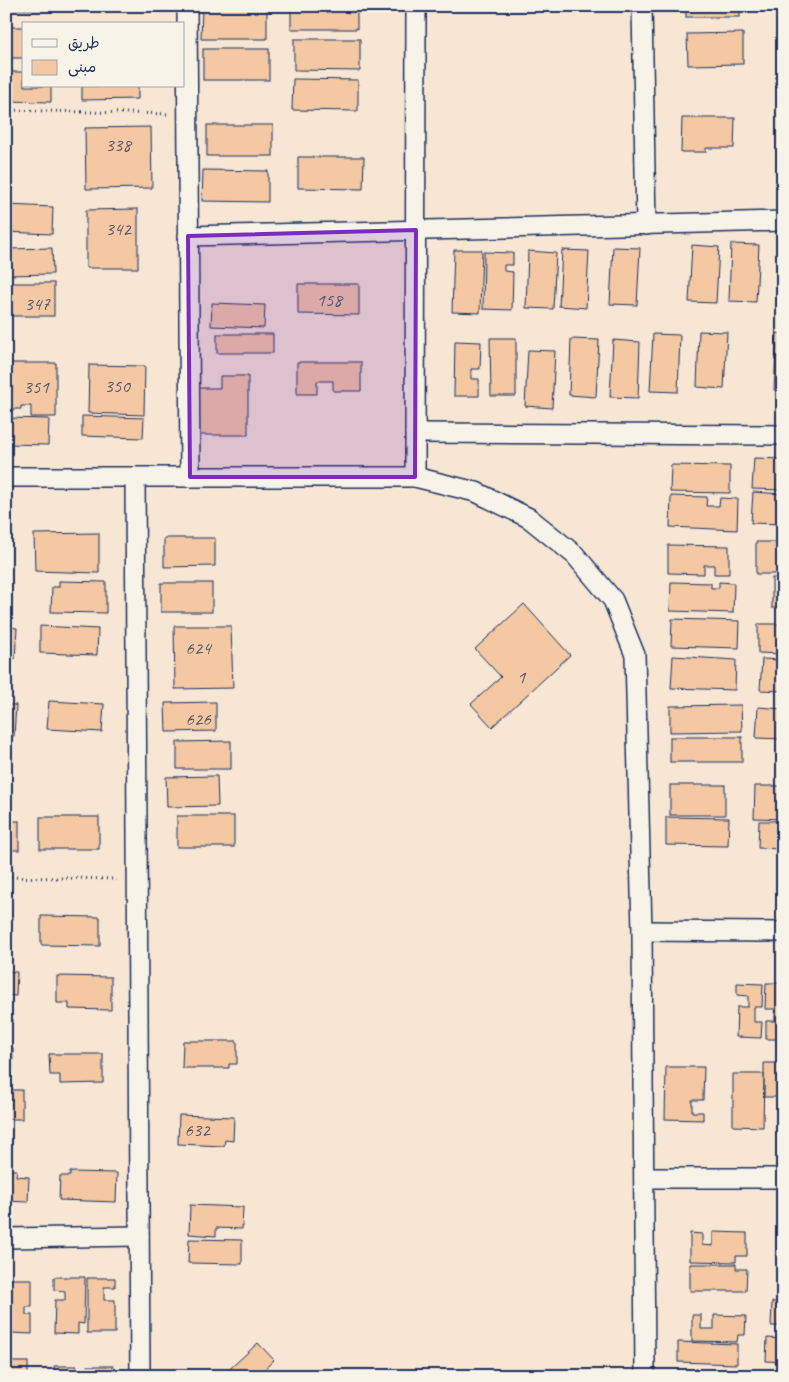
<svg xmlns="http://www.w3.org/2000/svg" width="789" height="1382" viewBox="0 0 789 1382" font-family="Caveat,'Playpen Sans Arabic',sans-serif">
  <rect width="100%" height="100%" fill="#f6e6d3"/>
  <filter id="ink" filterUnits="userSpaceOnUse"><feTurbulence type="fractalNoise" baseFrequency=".02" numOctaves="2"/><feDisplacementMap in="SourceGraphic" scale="10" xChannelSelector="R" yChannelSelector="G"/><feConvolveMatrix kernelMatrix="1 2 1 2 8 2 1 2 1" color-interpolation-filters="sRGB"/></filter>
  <g filter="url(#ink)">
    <g fill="#f3c8a3" stroke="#1b2f5e">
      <polygon points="6,6 51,6 51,10 6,9"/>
      <rect x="291" y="6" width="66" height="23"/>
      <rect x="686" y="6" width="54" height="11"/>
      <rect x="778" y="6" width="5" height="20"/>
      <polygon points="202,7 267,8 267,39 201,39"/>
      <rect x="6" y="27" width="18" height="31"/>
      <polygon points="743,33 743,64 688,65 687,34"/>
      <polygon points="294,39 360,39 360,71 294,70"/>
      <polygon points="781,45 783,45 783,78 780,78"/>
      <rect x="203" y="49" width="66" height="31"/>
      <polygon points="6,72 24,72 24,86 51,86 51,102 6,101"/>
      <polygon points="293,79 358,80 358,111 292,110"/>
      <polygon points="82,86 138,86 138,99 82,100"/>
      <polygon points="682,118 735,118 734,148 706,148 706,152 681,152"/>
      <rect x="207" y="125" width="66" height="31"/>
      <polygon points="151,127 152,188 86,189 85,128"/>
      <polygon points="782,146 783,146 783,178 781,178"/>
      <polygon points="298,157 364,157 363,189 298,188"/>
      <polygon points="203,170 268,171 268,202 202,201"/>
      <polygon points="6,205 53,207 52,234 6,232"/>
      <polygon points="138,209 138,268 86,268 86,210"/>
      <polygon points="731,244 759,245 756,302 729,301"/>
      <polygon points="692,245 719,247 716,303 689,302"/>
      <polygon points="613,247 640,248 637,305 610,304"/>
      <polygon points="52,248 53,274 6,275 6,249"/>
      <polygon points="454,250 482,250 480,313 452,312"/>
      <polygon points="562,250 589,251 586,308 559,306"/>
      <polygon points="528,251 556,253 553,309 526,308"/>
      <polygon points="781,251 783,251 783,302 777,301"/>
      <polygon points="484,252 513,253 513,265 504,265 504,271 513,272 512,310 483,309"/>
      <rect x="6" y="283" width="48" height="33"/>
      <polygon points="298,284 359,284 359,315 298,314"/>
      <polygon points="212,303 265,305 264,328 211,326"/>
      <polygon points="699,331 727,332 724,389 697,387"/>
      <polygon points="777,333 783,334 783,391 774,390"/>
      <rect x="217" y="334" width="56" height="19"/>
      <polygon points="653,334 680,335 678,392 650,391"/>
      <polygon points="490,338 516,338 516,396 491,396"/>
      <polygon points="571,339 599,340 596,397 569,395"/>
      <polygon points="613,340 640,342 638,398 610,397"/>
      <polygon points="455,341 481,342 480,369 471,369 471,379 479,379 479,396 454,396"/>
      <polygon points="528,350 555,351 552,408 525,406"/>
      <polygon points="297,362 361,362 361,391 333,391 333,381 317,381 317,394 297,394"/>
      <polygon points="6,363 56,363 56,417 31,417 31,406 21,406 21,409 6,409"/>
      <polygon points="89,365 145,366 144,415 88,413"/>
      <polygon points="220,376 248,376 248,435 191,435 191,388 220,388"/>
      <polygon points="82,416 144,418 143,438 82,436"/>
      <polygon points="6,418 49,419 48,445 6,444"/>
      <polygon points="754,458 783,459 783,490 752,489"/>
      <polygon points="671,465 730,466 730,493 670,492"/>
      <polygon points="753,492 783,494 783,524 751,523"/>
      <polygon points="671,496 707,497 706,506 719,506 720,498 738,499 737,530 670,527"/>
      <polygon points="99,533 99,573 35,571 34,534"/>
      <polygon points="164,538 215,538 215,566 164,567"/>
      <rect x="756" y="542" width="27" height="32"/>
      <polygon points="668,545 729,546 729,574 714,574 714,565 704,565 704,574 668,573"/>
      <rect x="772" y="578" width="11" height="30"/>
      <polygon points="59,581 106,582 106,613 51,612 52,587 59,587"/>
      <polygon points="671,582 711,583 711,588 719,588 719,582 734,583 733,613 670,611"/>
      <rect x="161" y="583" width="51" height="29"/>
      <polygon points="524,604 570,655 492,727 471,704 501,677 475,649"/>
      <polygon points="672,619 740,621 739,648 671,646"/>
      <polygon points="758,624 783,624 783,654 758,653"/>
      <polygon points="40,626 98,629 97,655 40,653"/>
      <polygon points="174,626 231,626 233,688 175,689"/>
      <polygon points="6,627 17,628 15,659 6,659"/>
      <polygon points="673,656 736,660 735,690 671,688"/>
      <polygon points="762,659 783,660 783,691 760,690"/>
      <polygon points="49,701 104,704 102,732 47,729"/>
      <polygon points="216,702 216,731 166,732 165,703"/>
      <polygon points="6,705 16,705 14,736 6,736"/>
      <polygon points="741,705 742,731 670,732 670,706"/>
      <polygon points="758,707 783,709 783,739 756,738"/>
      <rect x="670" y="737" width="72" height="25"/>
      <polygon points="231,741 231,769 177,769 177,742"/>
      <polygon points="217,776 218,806 167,807 166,777"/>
      <rect x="670" y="785" width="55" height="30"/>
      <polygon points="755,786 783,786 783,819 754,818"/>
      <rect x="177" y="816" width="57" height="31"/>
      <rect x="40" y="817" width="59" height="32"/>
      <polygon points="666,817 729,818 728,846 666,845"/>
      <rect x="6" y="821" width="13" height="29"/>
      <polygon points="759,821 783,821 783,849 758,848"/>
      <polygon points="41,916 100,917 100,946 41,945"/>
      <polygon points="6,971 17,972 16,996 6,995 6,1001"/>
      <polygon points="57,976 111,977 111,1010 69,1009 69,1003 57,1003"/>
      <polygon points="737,983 763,984 762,1007 754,1007 754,1022 762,1022 761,1038 736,1037 737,1007 748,1007 748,996 737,995"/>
      <polygon points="766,983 783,983 783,1039 766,1039 766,1021 775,1021 775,1009 765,1009"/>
      <polygon points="183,1041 237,1041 237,1064 229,1064 229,1068 182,1068"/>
      <polygon points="6,1047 13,1048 13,1071 6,1071"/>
      <polygon points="49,1054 103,1054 103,1083 60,1084 60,1075 50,1075"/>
      <rect x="764" y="1063" width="17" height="34"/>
      <polygon points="666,1067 704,1067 703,1100 692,1100 692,1112 703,1112 703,1120 665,1119"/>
      <polygon points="733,1074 764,1074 763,1127 733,1126"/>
      <rect x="6" y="1090" width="16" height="29"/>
      <polygon points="179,1115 234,1117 233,1141 225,1140 224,1146 178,1144"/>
      <polygon points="6,1170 17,1170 16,1176 29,1177 28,1202 6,1201"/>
      <polygon points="70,1172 117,1173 116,1202 59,1200 60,1176 70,1176"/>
      <polygon points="190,1205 243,1207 242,1229 216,1228 216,1236 189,1234"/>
      <rect x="777" y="1231" width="6" height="25"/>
      <polygon points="713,1232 747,1233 747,1256 736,1256 736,1262 690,1261 690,1233 702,1234 702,1245 713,1246"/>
      <polygon points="189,1239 242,1240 242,1264 188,1263"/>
      <polygon points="690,1264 736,1264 736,1269 747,1269 746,1291 690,1291"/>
      <polygon points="779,1267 783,1268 783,1288 778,1288"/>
      <polygon points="54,1277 85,1277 84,1324 78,1323 78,1334 54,1333 55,1300 65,1300 65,1291 54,1290"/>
      <polygon points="87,1278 115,1278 115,1287 104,1287 104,1300 115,1300 115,1333 87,1333"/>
      <polygon points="6,1279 32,1279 32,1307 26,1307 26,1315 32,1315 32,1334 11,1333 11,1324 6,1324"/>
      <polygon points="772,1302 783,1302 783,1336 782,1326 771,1326"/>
      <polygon points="692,1315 701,1315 701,1329 714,1329 714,1315 746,1316 745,1335 738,1335 737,1342 692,1341"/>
      <polygon points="767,1338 783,1339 783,1362 766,1361"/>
      <polygon points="678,1342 737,1344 737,1364 678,1362"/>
      <polygon points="258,1343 274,1360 257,1376 222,1376"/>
      <rect x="6" y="1362" width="22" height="14"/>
      <polygon points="54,1366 77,1366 77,1375 82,1376 54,1376"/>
      <rect x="88" y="1366" width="25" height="10"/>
      <polygon points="281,1369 289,1376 275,1376"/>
    </g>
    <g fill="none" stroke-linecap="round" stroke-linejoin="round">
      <defs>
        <g id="minor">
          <polyline points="187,6 190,477"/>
          <polyline points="642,6 646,225"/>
          <polyline points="188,236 783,221"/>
          <polyline points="415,433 783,435"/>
          <polyline points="6,477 415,477 476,492 529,518 575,555 613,600 635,655 642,931 645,1376"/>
          <polyline points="135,477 140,1376"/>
          <polyline points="415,477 416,6"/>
          <polyline points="642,931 783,932"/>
          <polyline points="644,1178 783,1178"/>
          <polyline points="6,1238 139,1236"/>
        </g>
      </defs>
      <use href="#minor" stroke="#1b2f5e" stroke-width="22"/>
      <g stroke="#1b2f5e" stroke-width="3" stroke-dasharray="1 4" stroke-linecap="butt">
        <polyline points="6,110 168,114"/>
        <polyline points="6,877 117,879"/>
      </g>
      <use href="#minor" stroke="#f7f3e8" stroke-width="19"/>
    </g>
  </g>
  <path fill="#7b2cbf" fill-opacity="0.2" stroke="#7b2cbf" stroke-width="4" stroke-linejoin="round" d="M416 230 415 477H190L188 236Z"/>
  <g text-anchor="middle" stroke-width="4" stroke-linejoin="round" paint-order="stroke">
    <g font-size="19" fill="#51556f">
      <text x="118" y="151">338</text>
      <text x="118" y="235">342</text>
      <text x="329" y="306">158</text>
      <text x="37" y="310">347</text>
      <text x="117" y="392">350</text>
      <text x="36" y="393">351</text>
      <text x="198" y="654">624</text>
      <text x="521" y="683">1</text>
      <text x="198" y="725">626</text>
      <text x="197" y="1136">632</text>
    </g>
  </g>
  <rect width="789" height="1382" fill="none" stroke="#f7f3e8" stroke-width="25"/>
  <rect x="12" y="12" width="764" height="1357" fill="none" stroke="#1b2f5e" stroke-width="2" filter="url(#ink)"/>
  <rect x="22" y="22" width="162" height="65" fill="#f7f3e8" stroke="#9fa5b1"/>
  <rect x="32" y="39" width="25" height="8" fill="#f7f3e8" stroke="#9fa5b1"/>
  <text x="68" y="48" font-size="15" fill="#1b2f5e">طريق</text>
  <rect x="32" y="60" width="25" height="15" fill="#f3c8a3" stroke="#9fa5b1"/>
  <text x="68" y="72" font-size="15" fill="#1b2f5e">مبنى</text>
</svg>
